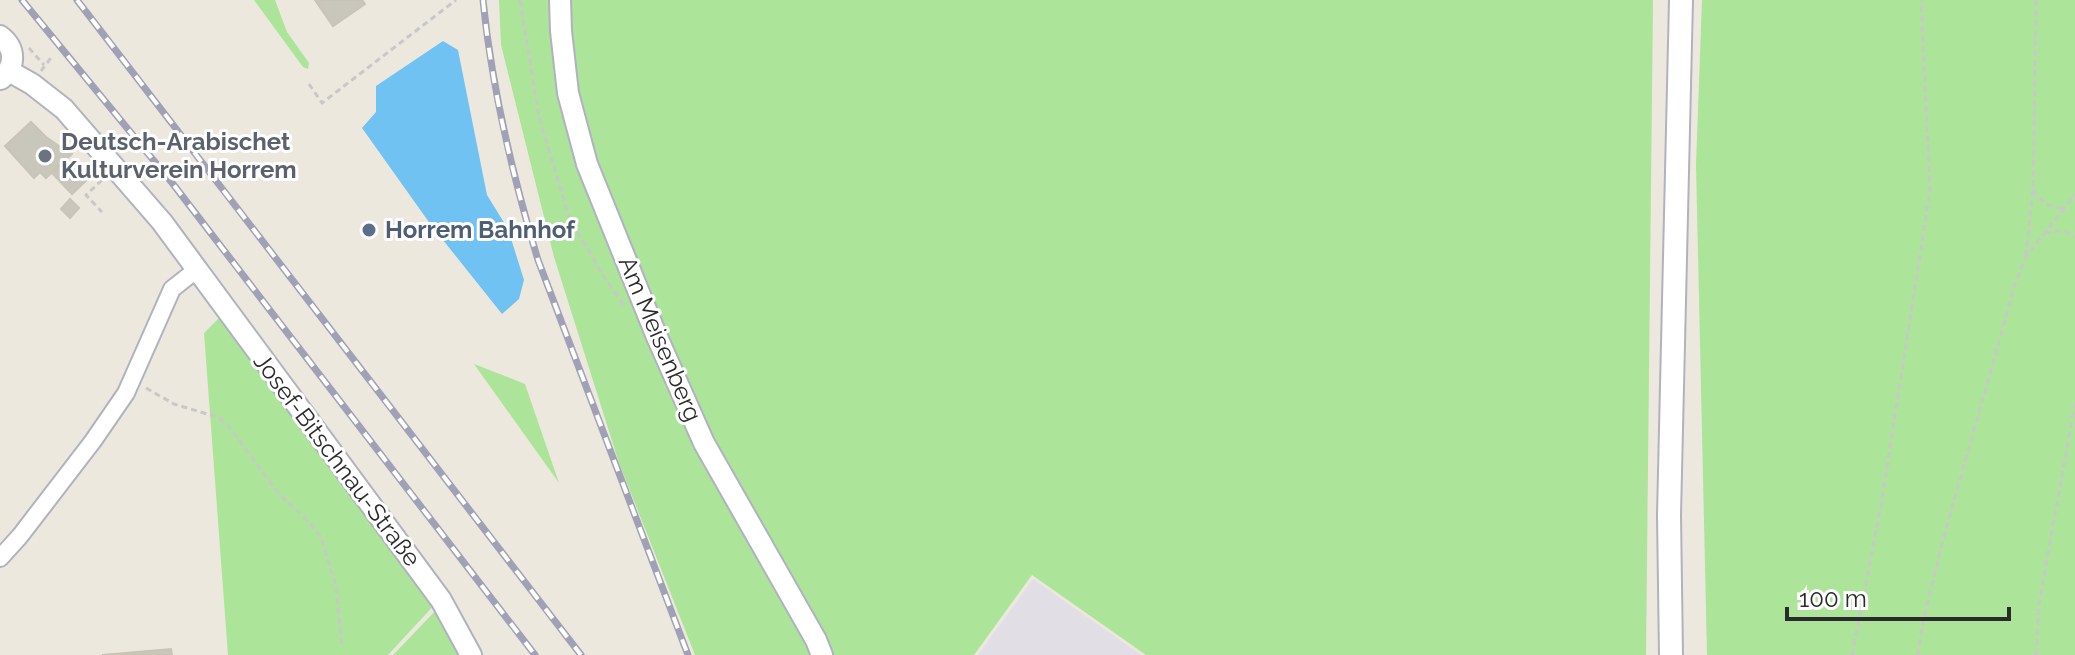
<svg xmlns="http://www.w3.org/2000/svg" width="2075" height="655" viewBox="0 0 2075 655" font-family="Raleway,sans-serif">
  <rect width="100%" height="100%" fill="#ede8dd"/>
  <polygon fill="#e1dee6" points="1033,579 1141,655 978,655"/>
  <g fill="#ace499">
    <polygon points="254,0 275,0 287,32 309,63 308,69 303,67"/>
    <polygon points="499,0 1653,0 1646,655 1146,655 1032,575 974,655 695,655 619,463 554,257 501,45"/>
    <polygon points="1702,0 2075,0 2075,655 1707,655 1696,165"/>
    <polygon points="224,313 437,602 388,655 228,655 204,333"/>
    <polygon points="474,364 525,384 559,483"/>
    <polygon points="439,607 465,655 393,655"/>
  </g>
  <polygon fill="#6fc2f1" points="443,41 458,50 487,195 508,229 524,280 519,299 502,314 431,225 362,128 376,112 376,86"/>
  <g fill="#c9c6bc" stroke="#c9c4b7" stroke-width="2">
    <polygon points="315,0 362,0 365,4 333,26"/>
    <polygon points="31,122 46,137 62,148 66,146 72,154 46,178 40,172 34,178 5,146"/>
    <polygon points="67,159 81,175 84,172 90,177 72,194 52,173"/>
    <polygon points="70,199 79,208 70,218 61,209"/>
    <polygon points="171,649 172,655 102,655"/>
  </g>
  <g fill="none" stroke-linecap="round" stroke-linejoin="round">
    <defs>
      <polyline id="minor" points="0,558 20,536 93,441 126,393 172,289 196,270"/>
      <g id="tertiary">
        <polyline points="560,0 561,31 568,93 587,164 657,337 704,443 816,640 822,655"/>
        <path d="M0 36C16 48 16 66 1 79"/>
        <polyline points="9,71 32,84 64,109 162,222 441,600 471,655"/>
      </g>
      <polyline id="secondary" points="1671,655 1669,515 1681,0"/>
    </defs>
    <use href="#minor" stroke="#b1b2bf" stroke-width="20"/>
    <use href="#tertiary" stroke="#b1b2bf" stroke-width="24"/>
    <use href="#secondary" stroke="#b1b2bf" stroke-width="26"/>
    <g stroke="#c8c8c8" stroke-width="3" stroke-dasharray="6 4" stroke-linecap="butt">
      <polyline points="520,0 539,117 569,217 602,274 625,307"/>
      <polyline points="29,48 44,65"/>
      <polyline points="41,71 53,55"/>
      <polyline points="309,84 322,103 456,0"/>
      <polyline points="102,180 86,195 102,212"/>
      <polyline points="2033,190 2045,204 2064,209"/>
      <path d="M2045 233C2056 230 2065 230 2075 237"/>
      <polyline points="2026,256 2033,190 2036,0"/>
      <polyline points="146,388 174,404 217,417 228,425 278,493 307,520 321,537 336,586 342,646"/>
      <polyline points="1852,655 1881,505 1930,190 1921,0"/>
      <polyline points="1918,655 1923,621 1943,540 2016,281 2026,257 2075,194"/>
      <polyline points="2036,655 2039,604 2075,403"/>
    </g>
    <use href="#minor" stroke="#fff" stroke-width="16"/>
    <use href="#tertiary" stroke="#fff" stroke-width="20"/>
    <use href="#secondary" stroke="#fff" stroke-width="22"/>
    <defs>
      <g id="rail">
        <polyline points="22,0 173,184 535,655"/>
        <polyline points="77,0 581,655"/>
        <path d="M483 0C492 90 512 174 538 260L688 655"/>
      </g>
    </defs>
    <use href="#rail" stroke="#a0a1b6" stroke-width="7"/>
    <use href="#rail" stroke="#fff" stroke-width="4" stroke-dasharray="12" stroke-linecap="butt"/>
  </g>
  <circle fill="#6b7280" stroke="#fff" stroke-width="3" cx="45" cy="156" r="8"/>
  <circle fill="#5c6f8a" stroke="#fff" stroke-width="3" cx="369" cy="230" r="8"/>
  <g text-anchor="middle" stroke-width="6" stroke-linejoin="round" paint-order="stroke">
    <g font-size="24" font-weight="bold" fill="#5b616d" stroke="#fff" text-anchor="start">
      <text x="61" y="150">Deutsch-Arabischet<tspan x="61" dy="28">Kulturverein Horrem</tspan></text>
    </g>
    <g font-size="24" font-weight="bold" fill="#4e5e75" stroke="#fff" text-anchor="start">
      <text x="385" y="238">Horrem Bahnhof</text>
    </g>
    <g font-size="24" fill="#2b2b2b" stroke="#fff">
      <text transform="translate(660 339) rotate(67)" y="8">Am Meisenberg</text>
      <text transform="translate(337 460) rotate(53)" y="8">Josef-Bitschnau-Straße</text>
    </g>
  </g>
  <path d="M1787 607v12h222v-12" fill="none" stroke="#2b2b2b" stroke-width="4"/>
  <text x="1799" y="607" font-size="24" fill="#2b2b2b" stroke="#ffffff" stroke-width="6" paint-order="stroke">100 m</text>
</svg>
